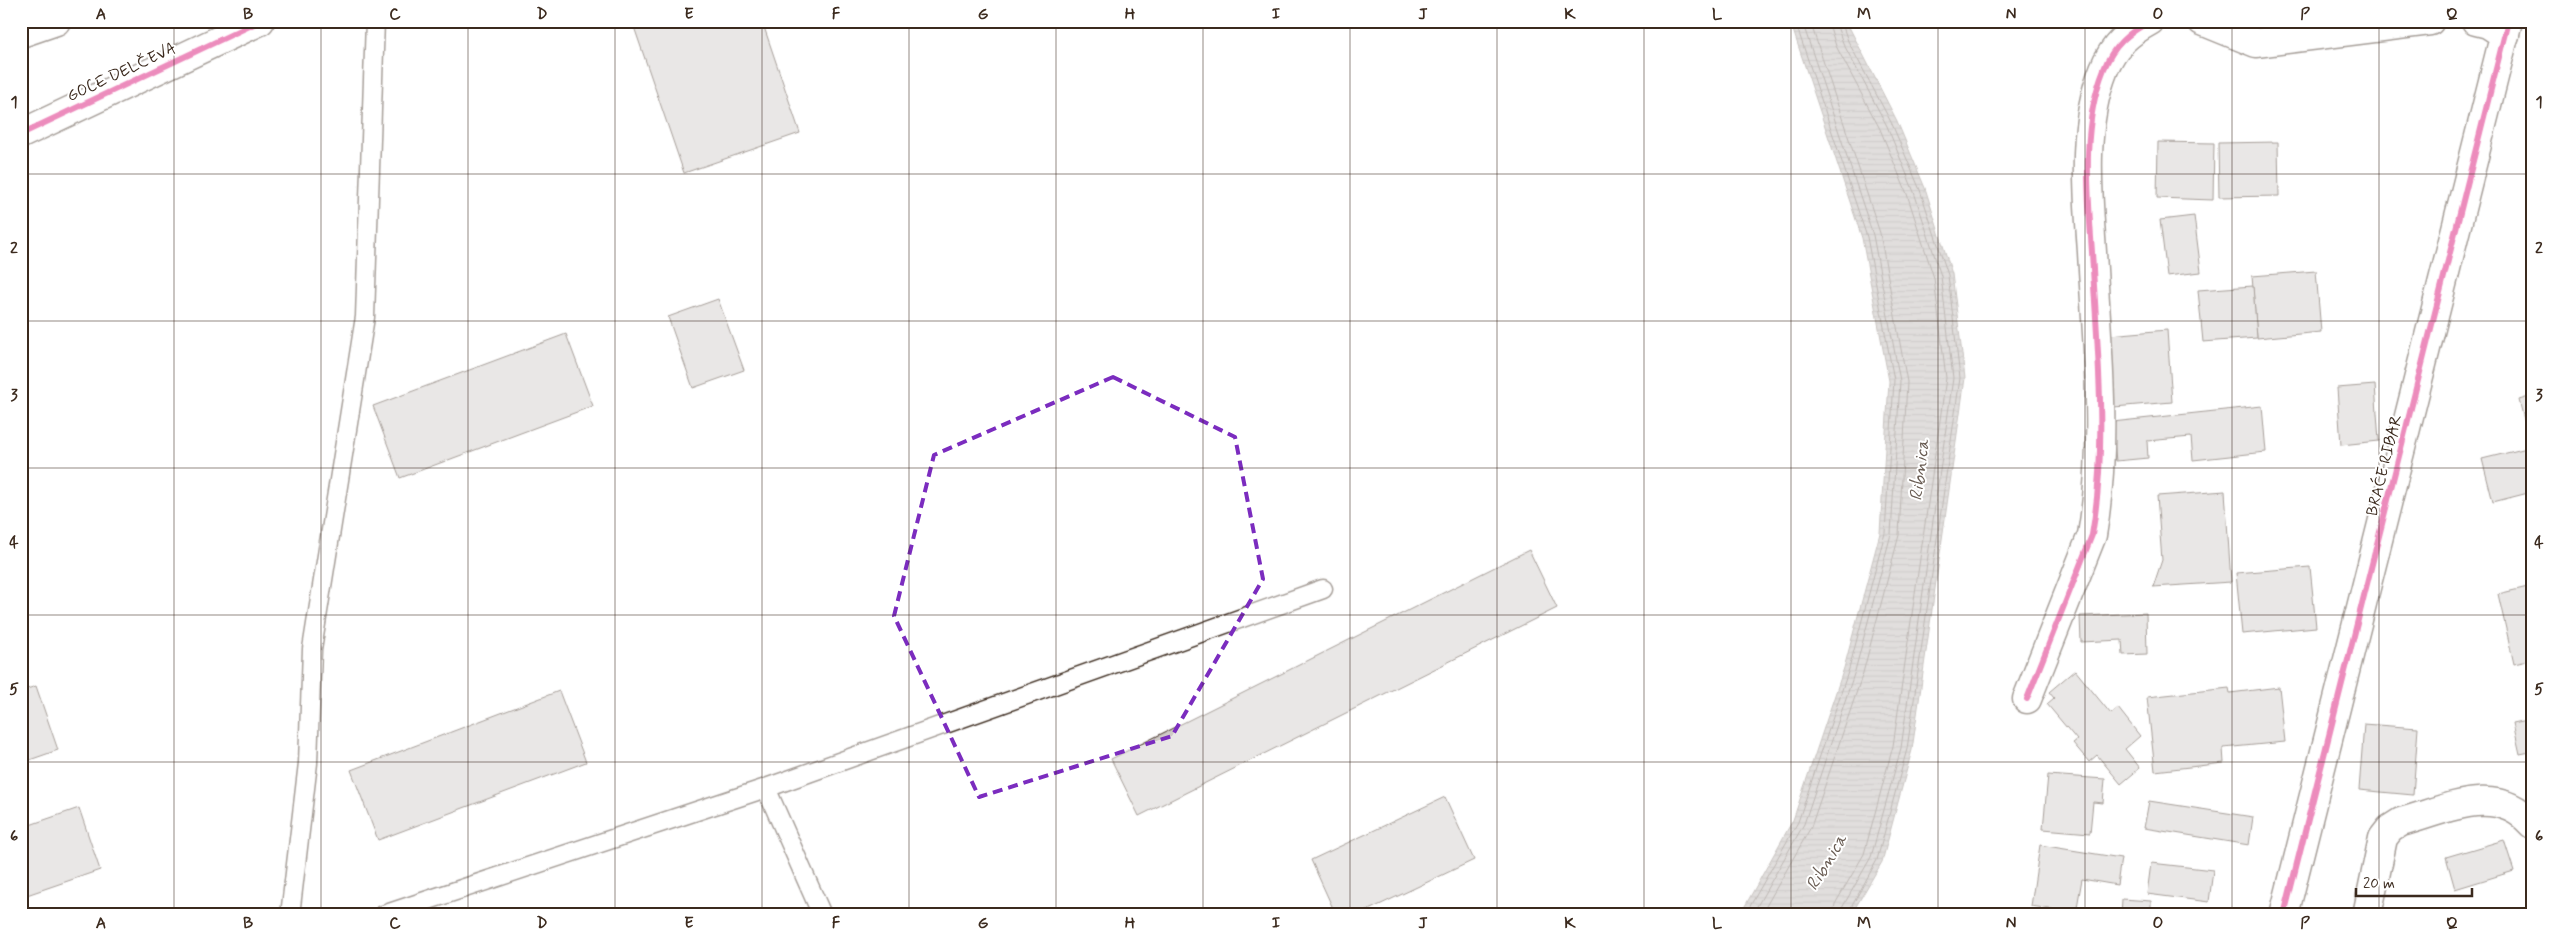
<svg xmlns="http://www.w3.org/2000/svg" width="2553" height="936" viewBox="0 0 2553 936" font-family="Mynerve,sans-serif">
  <defs>
    <pattern id="water-rules" width="6" height="5" patternUnits="userSpaceOnUse" patternTransform="scale(1.25)"><rect width="6" height="5" fill="#bcb6b3"/><path d="M0 2.5h6" fill="none" stroke="#9a9491"/></pattern>
  </defs>
  <rect width="100%" height="100%" fill="#fff"/>
  <filter id="ink" filterUnits="userSpaceOnUse"><feTurbulence type="fractalNoise" baseFrequency=".02" numOctaves="2"/><feDisplacementMap in="SourceGraphic" scale="10" xChannelSelector="R" yChannelSelector="G"/><feConvolveMatrix kernelMatrix="1 2 1 2 8 2 1 2 1" color-interpolation-filters="sRGB"/></filter>
  <g filter="url(#ink)">
    <polygon fill="url(#water-rules)" stroke="#887e77" points="1790,21 1846,21 1897,121 1925,188 1952,274 1965,378 1912,750 1882,862 1851,915 1740,915 1793,820 1844,668 1880,533 1889,381 1862,238"/>
    <g fill="none" stroke-linecap="round" stroke-linejoin="round">
      <g stroke="#6f625a" stroke-width="1">
        <polyline points="1828,21 1836,46 1880,129 1907,194 1934,278 1946,378 1893,746 1864,854 1835,904 1833,915"/>
        <polyline points="1835,21 1843,43 1887,126 1914,192 1941,276 1953,378 1901,748 1871,857 1842,908 1840,915"/>
        <polyline points="1841,21 1848,41 1892,124 1920,190 1948,275 1960,378 1907,749 1877,860 1847,915"/>
        <polyline points="1745,915 1798,822 1849,669 1885,533 1894,380 1867,237 1795,21"/>
        <polyline points="1752,915 1804,824 1855,671 1891,534 1900,381 1873,235 1802,21"/>
        <polyline points="1761,915 1811,827 1863,673 1899,535 1907,382 1880,233 1810,21"/>
      </g>
    </g>
    <g fill="#cfcac7" stroke="#3b2a1e">
      <polygon points="632,21 762,21 800,133 684,173"/>
      <polygon points="2158,142 2214,143 2213,200 2157,198"/>
      <polygon points="2278,142 2279,196 2219,197 2218,143"/>
      <polygon points="2194,216 2201,272 2167,276 2160,220"/>
      <polygon points="2316,271 2321,332 2257,338 2252,276"/>
      <polygon points="2253,286 2257,338 2203,342 2198,290"/>
      <polygon points="718,299 744,370 693,388 668,317"/>
      <polygon points="2167,330 2172,402 2114,407 2109,335"/>
      <polygon points="566,334 593,406 400,478 373,406"/>
      <polygon points="2375,385 2379,441 2341,445 2337,388"/>
      <polygon points="2532,396 2532,492 2493,502 2482,459 2531,447 2519,400"/>
      <polygon points="2262,406 2266,452 2193,460 2191,437 2147,441 2148,458 2116,461 2112,422"/>
      <polygon points="2225,491 2231,582 2153,587 2162,560 2157,496"/>
      <polygon points="1529,550 1557,608 1139,816 1111,759"/>
      <polygon points="2310,567 2316,627 2242,634 2236,573"/>
      <polygon points="2532,586 2532,660 2514,664 2498,594"/>
      <polygon points="2146,613 2147,654 2123,655 2122,640 2081,642 2080,616"/>
      <polygon points="2075,670 2111,714 2118,708 2140,736 2125,749 2140,768 2121,784 2097,755 2089,762 2073,743 2077,740 2047,704 2054,698 2049,692"/>
      <polygon points="36,686 58,750 21,763 21,691"/>
      <polygon points="2279,687 2285,742 2223,748 2224,763 2155,771 2147,697 2229,688 2230,693"/>
      <polygon points="559,691 586,762 378,840 351,770"/>
      <polygon points="2532,708 2532,760 2530,752 2520,754 2513,723 2532,719 2529,709"/>
      <polygon points="2364,724 2418,728 2413,795 2359,790"/>
      <polygon points="2048,775 2105,779 2103,803 2093,802 2090,833 2043,829"/>
      <polygon points="1445,797 1474,860 1358,915 1336,915 1311,860"/>
      <polygon points="2149,801 2253,817 2249,845 2144,828"/>
      <polygon points="79,808 100,870 21,897 21,828"/>
      <polygon points="2504,840 2514,871 2455,889 2446,857"/>
      <polygon points="2040,845 2121,858 2117,885 2082,879 2076,913 2031,906"/>
      <polygon points="2151,863 2213,870 2209,902 2147,894"/>
      <polygon points="2122,899 2151,901 2151,915 2121,915"/>
    </g>
    <g fill="none" stroke-linecap="round" stroke-linejoin="round">
      <defs>
        <g id="lane">
          <polyline points="766,788 822,915"/>
          <polyline points="290,915 308,763 312,649 365,317 375,21"/>
          <polyline points="383,915 766,788 1323,589"/>
        </g>
        <g id="street">
          <polyline points="2202,21 2256,43 2430,21"/>
          <polyline points="2476,21 2488,24 2505,35"/>
          <polyline points="21,33 56,21"/>
          <polyline points="21,134 260,21"/>
          <path d="M2027 699 2092 535C2108 442 2097 346 2092 252 2088 192 2081 126 2104 69 2113 46 2128 33 2150 21"/>
          <polyline points="2284,915 2508,21"/>
          <path d="M2367 915 2383 838 2390 829 2401 822C2446 810 2496 782 2532 824"/>
        </g>
      </defs>
      <use href="#lane" stroke="#3b2a1e" stroke-width="21"/>
      <use href="#street" stroke="#3b2a1e" stroke-width="31"/>
      <use href="#lane" stroke="#fff" stroke-width="18"/>
      <use href="#street" stroke="#fff" stroke-width="28"/>
      <defs>
        <g id="cycleway">
          <polyline points="21,134 260,21"/>
          <path d="M2027 699 2092 535C2108 442 2097 346 2092 252 2088 192 2081 126 2104 69 2113 46 2128 33 2150 21"/>
          <polyline points="2284,915 2508,21"/>
        </g>
      </defs>
      <use href="#cycleway" stroke="#fff" stroke-width="9"/>
      <use href="#cycleway" stroke="#d6006c" stroke-width="6"/>
    </g>
  </g>
  <path d="M0 0H2553V936H0ZM1113 377 1235 437 1263 579 1172 736 979 797 894 616 934 455Z" fill="#fff" fill-opacity=".55" fill-rule="evenodd"/>
  <path fill="none" stroke="#7b2cbf" stroke-width="4" stroke-dasharray="10 6" stroke-linejoin="round" d="M1113 377 1235 437 1263 579 1172 736 979 797 894 616 934 455Z"/>
  <path fill="none" stroke="#3b2a1e" stroke-width="1" stroke-opacity="0.55" d="M174 21V915M321 21V915M468 21V915M615 21V915M762 21V915M909 21V915M1056 21V915M1203 21V915M1350 21V915M1497 21V915M1644 21V915M1791 21V915M1938 21V915M2085 21V915M2232 21V915M2379 21V915M21 174H2532M21 321H2532M21 468H2532M21 615H2532M21 762H2532"/>
  <g text-anchor="middle" stroke-width="4" stroke-linejoin="round" paint-order="stroke">
    <g font-size="16" fill="#3b2a1e" stroke="#fff">
      <text transform="translate(121 71) rotate(-25)" y="6">GOCE DELČEVA</text>
      <text transform="translate(2383 465) rotate(-76)" y="6">BRAĆE RIBAR</text>
    </g>
    <g font-size="18" font-style="italic" fill="#685b52" stroke="#fff">
      <text transform="translate(1919 470) rotate(-83)" y="6">Ribnica</text>
      <text transform="translate(1826 862) rotate(-59)" y="6">Ribnica</text>
    </g>
  </g>
  <rect width="2553" height="936" fill="none" stroke="#fff" stroke-width="55"/>
  <path d="M2356 888v8h116v-8" fill="none" stroke="#3b2a1e" stroke-width="2.5"/>
  <text x="2363" y="888" font-size="15" fill="#3b2a1e" stroke="#ffffff" stroke-width="4" paint-order="stroke">20 m</text>
  <rect x="28" y="28" width="2498" height="880" fill="none" stroke="#3b2a1e" stroke-width="2"/>
  <g font-size="16" text-anchor="middle" font-weight="bold" fill="#3b2a1e">
    <text x="101" y="19">A</text>
    <text x="248" y="19">B</text>
    <text x="395" y="19">C</text>
    <text x="542" y="19">D</text>
    <text x="689" y="19">E</text>
    <text x="836" y="19">F</text>
    <text x="983" y="19">G</text>
    <text x="1130" y="19">H</text>
    <text x="1276" y="19">I</text>
    <text x="1423" y="19">J</text>
    <text x="1570" y="19">K</text>
    <text x="1717" y="19">L</text>
    <text x="1864" y="19">M</text>
    <text x="2011" y="19">N</text>
    <text x="2158" y="19">O</text>
    <text x="2305" y="19">P</text>
    <text x="2452" y="19">Q</text>
    <text x="14" y="107">1</text>
    <text x="2539" y="107">1</text>
    <text x="14" y="253">2</text>
    <text x="2539" y="253">2</text>
    <text x="14" y="400">3</text>
    <text x="2539" y="400">3</text>
    <text x="14" y="547">4</text>
    <text x="2539" y="547">4</text>
    <text x="14" y="694">5</text>
    <text x="2539" y="694">5</text>
    <text x="14" y="841">6</text>
    <text x="2539" y="841">6</text>
    <text x="101" y="928">A</text>
    <text x="248" y="928">B</text>
    <text x="395" y="928">C</text>
    <text x="542" y="928">D</text>
    <text x="689" y="928">E</text>
    <text x="836" y="928">F</text>
    <text x="983" y="928">G</text>
    <text x="1130" y="928">H</text>
    <text x="1276" y="928">I</text>
    <text x="1423" y="928">J</text>
    <text x="1570" y="928">K</text>
    <text x="1717" y="928">L</text>
    <text x="1864" y="928">M</text>
    <text x="2011" y="928">N</text>
    <text x="2158" y="928">O</text>
    <text x="2305" y="928">P</text>
    <text x="2452" y="928">Q</text>
  </g>
</svg>
